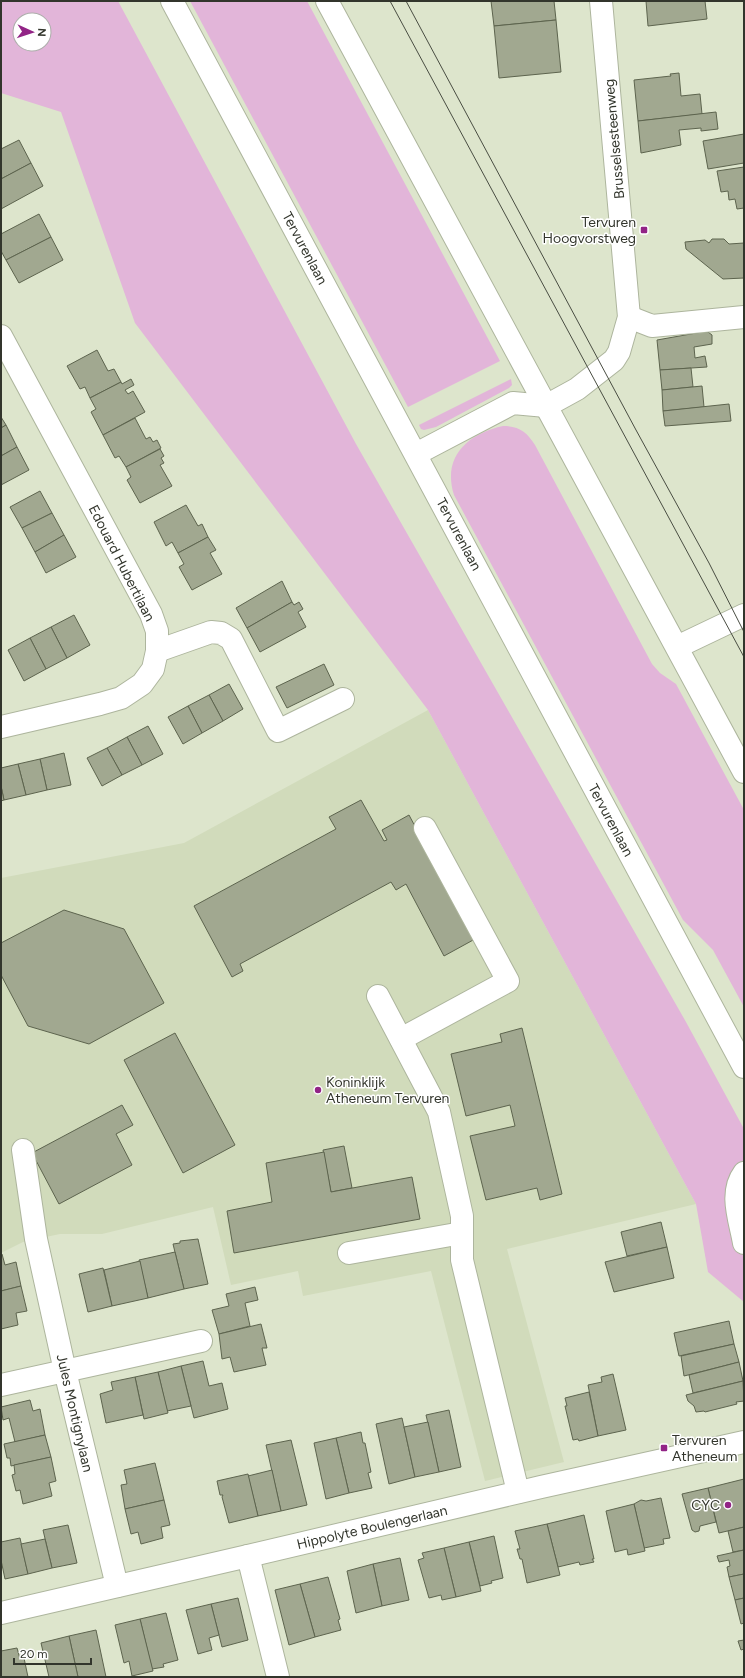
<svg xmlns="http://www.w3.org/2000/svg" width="745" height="1678" viewBox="0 0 745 1678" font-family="Figtree,sans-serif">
  <rect width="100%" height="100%" fill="#dde5cc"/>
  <polygon fill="#d1dbbb" points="428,710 696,1204 507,1249 564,1462 485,1481 431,1271 303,1296 298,1271 231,1285 213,1207 102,1234 60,1234 36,1239 23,1242 1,1253 1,878 184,843"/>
  <g fill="#e2b5d9" fill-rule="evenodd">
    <path d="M1 1H118L356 444 686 1022 744 1129V1302L708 1272 696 1204 428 710 135 323 61 112 1 93ZM20 20H44V44H20Z"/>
    <polygon points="190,1 307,1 500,361 408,407"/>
    <polygon points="511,379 512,385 509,388 436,427 424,430 421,429 419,425"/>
    <path d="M503 426C519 426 527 432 535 445L652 664 660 673 676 684 744 810V1007L713 950 683 920 454 495C442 457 467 434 503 426Z"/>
  </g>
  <g fill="#a1a890" stroke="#5d644e">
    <polygon points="491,1 554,1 556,20 494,26"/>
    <polygon points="646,1 705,1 707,19 648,26"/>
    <polygon points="556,20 561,72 499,78 494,26"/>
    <polygon points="679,73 681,96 700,94 702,114 638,121 634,80 671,76 670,74"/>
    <polygon points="716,112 718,129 701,131 701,128 679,130 681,145 641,153 638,121"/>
    <polygon points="744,134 744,163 708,169 703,141"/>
    <polygon points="19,140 31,163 1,179 1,149"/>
    <polygon points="31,163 43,186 1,209 1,179"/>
    <polygon points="744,167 744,208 737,209 735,199 729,200 728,191 721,192 717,171"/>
    <polygon points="39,214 51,237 6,260 1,251 1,234"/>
    <polygon points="51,237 63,260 19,283 6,260"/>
    <polygon points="712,239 724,239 729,244 744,243 744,278 723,279 686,249 685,242 705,240 709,243"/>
    <polygon points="702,332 708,332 712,335 712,344 694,347 695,358 705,356 707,367 660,370 657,340"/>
    <polygon points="97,350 108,371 114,369 121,382 90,398 85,387 80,389 67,366"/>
    <polygon points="691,368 693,387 662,390 660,370"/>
    <polygon points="131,379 134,385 125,390 128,394 133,391 145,412 103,435 91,412 96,409 90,398 121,382 122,384"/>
    <polygon points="702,386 704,407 663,411 662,390"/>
    <polygon points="729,404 731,421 665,426 663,411"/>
    <polygon points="1,417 6,425 1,428"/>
    <polygon points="135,418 146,439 150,437 153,442 157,440 161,448 126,467 119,456 115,458 103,435"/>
    <polygon points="6,425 17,447 1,456 1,428"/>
    <polygon points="17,447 29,470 1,485 1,456"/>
    <polygon points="160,449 164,456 161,458 164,463 160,465 172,486 140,503 127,480 131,477 126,467"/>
    <polygon points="40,491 52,513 22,528 10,507"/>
    <polygon points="186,505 198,526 202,524 208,537 178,553 172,542 166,546 154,522"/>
    <polygon points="52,513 64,535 35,552 22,528"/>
    <polygon points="64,535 76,557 46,573 35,552"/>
    <polygon points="208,537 216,550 210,553 222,574 192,590 179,567 184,564 178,553"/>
    <polygon points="282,581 292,602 247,628 236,608"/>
    <polygon points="292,602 294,605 299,602 303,609 298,612 306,627 260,652 247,628"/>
    <polygon points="74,615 90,645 67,658 51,627"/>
    <polygon points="51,627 67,658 46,669 30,638"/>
    <polygon points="30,638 46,669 24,681 8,650"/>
    <polygon points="324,664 334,685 287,708 276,687"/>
    <polygon points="229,684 243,709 223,721 209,695"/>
    <polygon points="209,695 223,721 202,733 188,706"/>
    <polygon points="188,706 202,733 183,744 168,717"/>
    <polygon points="148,726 163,754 142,765 127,737"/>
    <polygon points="127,737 142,765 122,775 107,748"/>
    <polygon points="107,748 122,775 102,786 87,758"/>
    <polygon points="64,753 71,785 47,790 40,759"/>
    <polygon points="40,759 47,790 26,795 18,764"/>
    <polygon points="18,764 26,795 4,800 1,786 1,768"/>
    <polygon points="1,786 4,800 1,801"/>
    <polygon points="361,800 384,841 387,840 382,830 409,815 475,939 444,956 406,884 396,890 391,882 240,964 243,971 232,977 194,906 336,829 329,817"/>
    <polygon points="64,910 124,929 164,1003 89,1044 28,1026 1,975 1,943"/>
    <polygon points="522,1028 562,1194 540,1200 537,1188 486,1200 470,1136 515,1126 510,1105 466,1116 451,1054 502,1042 500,1034"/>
    <polygon points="175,1033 235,1145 183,1173 124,1060"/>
    <polygon points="122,1105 133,1125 116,1134 132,1165 59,1204 32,1153"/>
    <polygon points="344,1146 352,1188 331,1192 323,1150"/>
    <polygon points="324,1152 331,1192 412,1177 420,1219 234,1253 227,1211 272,1202 266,1163"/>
    <polygon points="661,1222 667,1247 627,1256 621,1232"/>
    <polygon points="198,1239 208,1284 184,1289 173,1244 180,1243 180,1241"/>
    <polygon points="667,1247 674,1278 614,1292 605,1262"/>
    <polygon points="175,1252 184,1289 148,1298 139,1260"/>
    <polygon points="1,1254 2,1254 5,1265 16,1262 21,1286 1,1291"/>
    <polygon points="140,1261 148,1298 112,1306 104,1270"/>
    <polygon points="103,1268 112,1306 88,1312 79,1274"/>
    <polygon points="21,1286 27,1311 16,1313 18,1325 1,1329 1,1291"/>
    <polygon points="255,1287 258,1300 245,1303 250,1326 219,1334 212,1310 229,1306 226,1294"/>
    <polygon points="729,1321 734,1344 679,1356 674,1333"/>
    <polygon points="261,1324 267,1348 262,1348 266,1365 234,1372 230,1357 222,1359 219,1334"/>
    <polygon points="734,1344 739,1362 684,1376 681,1356"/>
    <polygon points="203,1361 209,1386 222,1383 228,1409 194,1418 181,1366"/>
    <polygon points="739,1362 743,1381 693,1393 689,1375"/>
    <polygon points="181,1366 191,1406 167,1411 158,1372"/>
    <polygon points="158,1372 168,1413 144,1419 135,1377"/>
    <polygon points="613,1374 626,1430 598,1436 588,1385 602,1382 601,1377"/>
    <polygon points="135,1377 143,1415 106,1423 100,1394 113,1390 111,1382"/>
    <polygon points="743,1381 744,1401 736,1402 737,1404 705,1412 704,1411 696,1412 694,1406 688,1401 686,1395"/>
    <polygon points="589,1392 598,1436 579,1441 578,1439 573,1440 565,1406 567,1406 565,1398"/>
    <polygon points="30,1400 33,1411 40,1409 45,1435 15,1442 9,1418 3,1420 1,1407"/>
    <polygon points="449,1410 461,1467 439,1472 426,1415"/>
    <polygon points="402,1418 415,1477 389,1484 376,1424"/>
    <polygon points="428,1422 439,1472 415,1477 404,1427"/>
    <polygon points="361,1432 363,1443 365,1443 371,1472 368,1473 372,1488 349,1493 336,1438"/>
    <polygon points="45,1435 51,1457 11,1466 10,1458 7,1458 4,1444"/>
    <polygon points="336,1438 349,1493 326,1499 314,1443"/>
    <polygon points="291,1440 307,1505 281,1511 266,1445"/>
    <polygon points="51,1457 56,1481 49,1483 52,1496 23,1504 20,1490 16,1491 12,1475 15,1474 14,1465"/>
    <polygon points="155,1463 164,1500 125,1509 121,1485 127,1484 124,1470"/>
    <polygon points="272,1470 281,1511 258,1516 248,1476"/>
    <polygon points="248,1474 258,1516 229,1523 222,1497 223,1495 220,1495 217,1481"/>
    <polygon points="744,1479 744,1527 719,1533 708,1488"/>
    <polygon points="708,1488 716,1522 700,1526 699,1531 695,1532 692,1530 682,1494"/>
    <polygon points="661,1498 670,1538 663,1539 664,1544 644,1548 634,1504 641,1500 646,1501"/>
    <polygon points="164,1500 170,1525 161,1527 163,1538 141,1544 138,1532 131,1534 125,1509"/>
    <polygon points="634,1504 645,1551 628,1555 627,1549 615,1552 606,1511"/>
    <polygon points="584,1515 594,1559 592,1559 594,1562 580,1565 579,1562 558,1567 547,1524"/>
    <polygon points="547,1524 560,1575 527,1583 522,1559 520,1559 517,1549 520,1549 515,1531"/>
    <polygon points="68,1525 77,1563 52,1568 43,1530"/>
    <polygon points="744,1527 744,1550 733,1552 728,1531"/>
    <polygon points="494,1536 503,1578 491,1581 492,1583 480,1586 469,1542"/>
    <polygon points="20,1538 28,1574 5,1579 1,1560 1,1542"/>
    <polygon points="45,1539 52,1568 28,1574 21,1544"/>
    <polygon points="469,1542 481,1591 456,1597 444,1548"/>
    <polygon points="444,1548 456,1597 442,1600 441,1595 429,1598 418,1560 424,1558 422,1553"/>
    <polygon points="744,1550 744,1574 729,1577 727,1567 730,1566 729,1560 719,1562 717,1556"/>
    <polygon points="400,1558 409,1600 382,1606 373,1564"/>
    <polygon points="373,1564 382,1606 356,1613 347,1571"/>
    <polygon points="744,1574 744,1598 735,1600 729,1577"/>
    <polygon points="328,1577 340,1619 338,1620 341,1630 315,1637 300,1584"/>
    <polygon points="300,1584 315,1637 289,1645 275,1590"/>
    <polygon points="238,1598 248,1640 222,1647 211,1604"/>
    <polygon points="744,1598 744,1623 741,1624 735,1600"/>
    <polygon points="211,1604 219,1635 209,1638 212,1650 198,1654 186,1610"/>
    <polygon points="166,1613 178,1660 163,1664 164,1667 152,1669 140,1619"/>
    <polygon points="140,1619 153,1671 132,1676 129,1661 124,1663 115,1625"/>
    <polygon points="96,1630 106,1677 78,1677 69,1636"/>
    <polygon points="69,1636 78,1677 49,1677 41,1643"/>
    <polygon points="744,1640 744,1649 741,1650 738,1641"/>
    <polygon points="17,1648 20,1659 24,1658 28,1677 1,1677 1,1651"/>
  </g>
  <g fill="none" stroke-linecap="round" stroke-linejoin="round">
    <defs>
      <g id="minor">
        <polyline points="629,317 652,326 744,317"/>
        <polyline points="1,336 151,614 157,631 157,651 153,669 142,684 121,698 100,704 1,727"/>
        <polyline points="416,454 513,403 546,406 577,389 614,360 619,352 629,317 601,1"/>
        <polyline points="677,647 744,615"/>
        <polyline points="157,651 211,632 221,633 231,639 278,731 343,699"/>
        <polyline points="378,996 439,1112 462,1216 462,1260 518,1492"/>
        <polyline points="401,1039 508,981 425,828"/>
        <polyline points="23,1150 36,1239 65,1371 117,1586"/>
        <path d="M744 1173C729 1193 740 1220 744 1243"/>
        <polyline points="349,1253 462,1233"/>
        <polyline points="1,1385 201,1341"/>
        <polyline points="248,1556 278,1677"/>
        <polyline points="1,1613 248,1556 541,1487 744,1442"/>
      </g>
      <g id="major">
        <polyline points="172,1 744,1067"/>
        <polyline points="327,1 744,772"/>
      </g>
    </defs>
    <use href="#minor" stroke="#adb59d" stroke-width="24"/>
    <use href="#major" stroke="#adb59d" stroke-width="24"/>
    <use href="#minor" stroke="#fff" stroke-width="22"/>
    <use href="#major" stroke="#fff" stroke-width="22"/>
    <g stroke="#494d42" stroke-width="1">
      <polyline points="390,1 744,657"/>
      <polyline points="406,1 636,430 709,563 744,632"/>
    </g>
  </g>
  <g fill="#922486" stroke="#fff" stroke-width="1.5">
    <rect x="640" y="226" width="8" height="8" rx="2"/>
    <circle cx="318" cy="1090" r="4"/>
    <rect x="660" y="1444" width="8" height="8" rx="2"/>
    <circle cx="728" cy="1505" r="4"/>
  </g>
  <g text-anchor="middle" stroke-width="3" stroke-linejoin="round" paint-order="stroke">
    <g font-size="14" fill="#32352c" stroke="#fff">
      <text transform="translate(614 139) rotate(-95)" y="5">Brusselsesteenweg</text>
      <text transform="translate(305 248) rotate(62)" y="5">Tervurenlaan</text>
      <text transform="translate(459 534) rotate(62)" y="5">Tervurenlaan</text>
      <text transform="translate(122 563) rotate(63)" y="5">Edouard Hubertilaan</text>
      <text transform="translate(611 820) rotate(62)" y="5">Tervurenlaan</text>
      <text transform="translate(75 1413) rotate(77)" y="5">Jules Montignylaan</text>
      <text transform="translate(372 1527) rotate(-13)" y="5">Hippolyte Boulengerlaan</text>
    </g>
    <g font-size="14" fill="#32352c" stroke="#fff" text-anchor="end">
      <text x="636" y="227">Tervuren<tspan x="636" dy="16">Hoogvorstweg</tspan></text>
      <text x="326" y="1087" text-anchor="start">Koninklijk<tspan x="326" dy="16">Atheneum Tervuren</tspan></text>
      <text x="672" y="1445" text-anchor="start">Tervuren<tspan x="672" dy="16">Atheneum</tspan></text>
      <text x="720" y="1510">CYC</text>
    </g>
  </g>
  <rect width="745" height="1678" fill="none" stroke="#32352c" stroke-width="4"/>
  <g transform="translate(32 32) rotate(93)"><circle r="19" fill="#ffffff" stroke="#adaeab"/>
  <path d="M0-3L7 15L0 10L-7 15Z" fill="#922486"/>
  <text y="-6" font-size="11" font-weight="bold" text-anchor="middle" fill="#32352c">N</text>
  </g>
  <path d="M14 1658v6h77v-6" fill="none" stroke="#32352c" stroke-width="2"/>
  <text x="20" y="1658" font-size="12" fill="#32352c" stroke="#ffffff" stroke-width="3" paint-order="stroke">20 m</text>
</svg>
